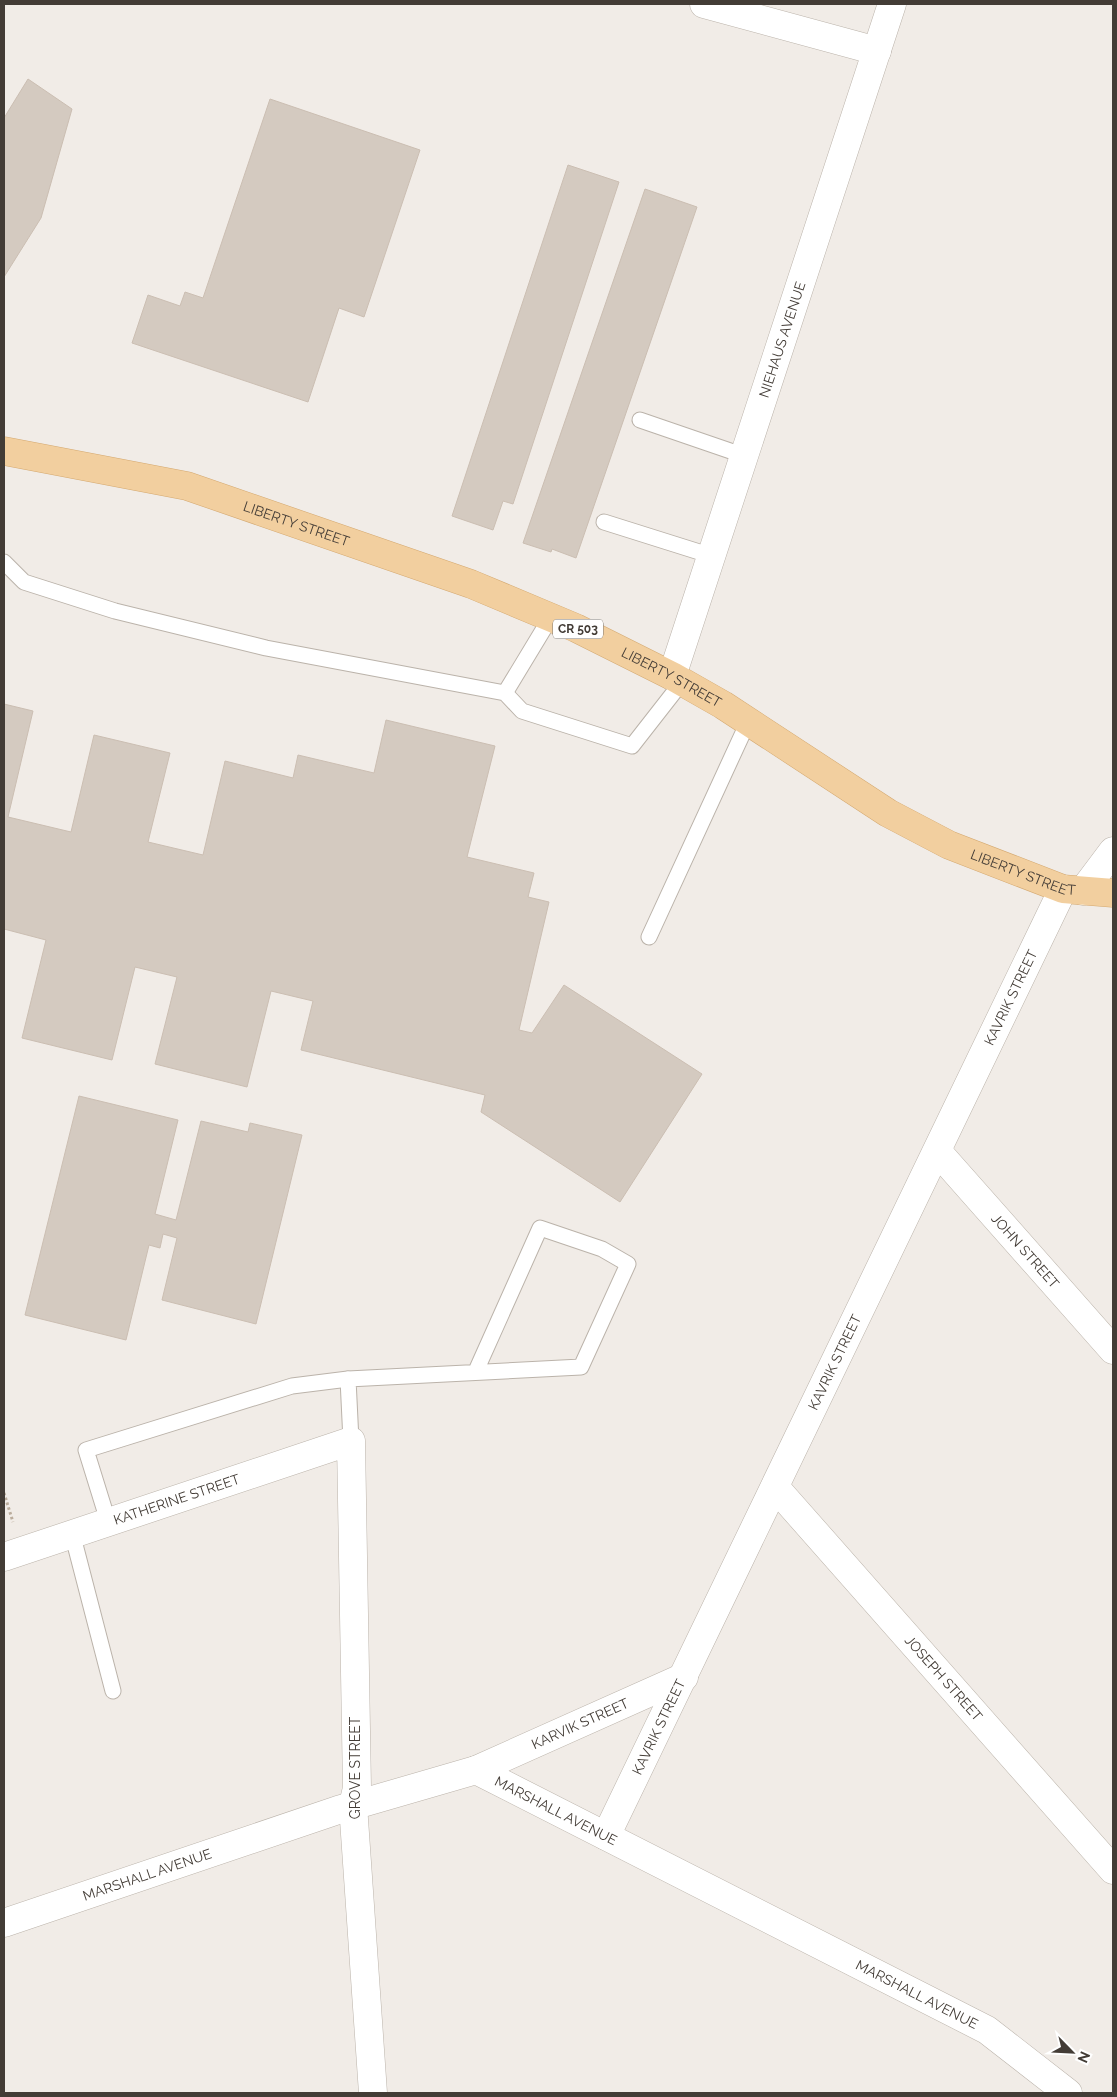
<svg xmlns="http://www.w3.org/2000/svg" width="1117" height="2097" viewBox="0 0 1117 2097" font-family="Raleway,sans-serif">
  <rect width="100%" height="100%" fill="#f1ece7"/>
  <g fill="#d4cac0" stroke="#cbbeb2">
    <polygon points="28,79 72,109 41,218 4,277 4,118"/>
    <polygon points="270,99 420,150 364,317 339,308 308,402 132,343 148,295 180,306 185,292 203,298"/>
    <polygon points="568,165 619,182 513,504 503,501 493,530 452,516"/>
    <polygon points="645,189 697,207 576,558 552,549 551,552 523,543"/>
    <polygon points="4,704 33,711 8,817 71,832 94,735 170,753 148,842 203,855 225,761 293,778 298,755 374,773 386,720 495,746 467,857 534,873 528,897 549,902 519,1030 532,1033 564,985 702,1074 620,1202 481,1112 485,1095 301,1050 313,1001 271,991 247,1087 155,1064 177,977 135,967 112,1060 22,1038 46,940 4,929"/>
    <polygon points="79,1096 178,1120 155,1214 176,1220 201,1121 248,1132 250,1123 302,1135 256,1324 162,1300 177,1238 163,1234 160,1248 149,1245 126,1340 25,1315"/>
  </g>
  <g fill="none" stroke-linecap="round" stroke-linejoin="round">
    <defs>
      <g id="lane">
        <polyline points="640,420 745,456"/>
        <polyline points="604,522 712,556"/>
        <polyline points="4,562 24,582 115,611 266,648 505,693 522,711 632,746 682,682"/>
        <polyline points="505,693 551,617"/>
        <polyline points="649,937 748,722"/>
        <polyline points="351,1441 348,1379 581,1367 628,1264 602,1249 540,1228 476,1371"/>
        <polyline points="108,1521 86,1450 292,1386 348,1379"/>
        <polyline points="72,1533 113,1691"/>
      </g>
      <g id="street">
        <polyline points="704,4 877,51"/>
        <path id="s1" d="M672 676 892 4"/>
        <polyline points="1083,891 1113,851"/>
        <path id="s2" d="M938 1152 1113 1350"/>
        <path id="s3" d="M775 1487 1113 1870"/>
        <path id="s4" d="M4 1557 351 1441 357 1788 353 1805 373 2093"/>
        <path id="s5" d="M476 1770 684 1677"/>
        <path id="s6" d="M606 1836 1063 889"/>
        <path id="s7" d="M4 1923 338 1810 476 1770 987 2030 1068 2093"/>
      </g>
      <g id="primary">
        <path id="s8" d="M4 451 187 486 471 584 576 628 672 676 723 705 888 813 949 845 1063 889 1113 893"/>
      </g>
    </defs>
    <use href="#lane" stroke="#bbb3aa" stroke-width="17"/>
    <use href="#street" stroke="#bbb3aa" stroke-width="29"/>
    <use href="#primary" stroke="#d4a971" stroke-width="29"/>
    <polyline stroke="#bbad9d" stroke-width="3" stroke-dasharray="2.5 2.5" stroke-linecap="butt" points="4,1493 13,1522"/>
    <use href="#lane" stroke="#fff" stroke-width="15"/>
    <use href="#street" stroke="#fff" stroke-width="28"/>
    <use href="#primary" stroke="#f2cf9f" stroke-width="28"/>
  </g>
  <g text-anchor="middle" stroke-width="4.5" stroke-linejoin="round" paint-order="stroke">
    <rect fill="#fff" stroke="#7b7672" stroke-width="1" x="553" y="619.5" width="50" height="19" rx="4"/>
    <g font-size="12" font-weight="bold" fill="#433c36">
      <text x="578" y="633">CR 503</text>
    </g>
    <g font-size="14" fill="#433c36" stroke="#fff">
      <text dy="5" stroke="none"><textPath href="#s1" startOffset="354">NIEHAUS AVENUE</textPath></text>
      <text dy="5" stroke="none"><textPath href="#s8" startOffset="302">LIBERTY STREET</textPath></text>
      <text dy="5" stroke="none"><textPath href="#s8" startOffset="708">LIBERTY STREET</textPath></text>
      <text dy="5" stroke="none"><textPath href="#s8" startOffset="1112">LIBERTY STREET</textPath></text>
      <text dy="5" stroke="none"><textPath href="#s6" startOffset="931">KAVRIK STREET</textPath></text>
      <text dy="5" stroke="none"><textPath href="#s2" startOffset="132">JOHN STREET</textPath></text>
      <text dy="5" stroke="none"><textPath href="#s6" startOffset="526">KAVRIK STREET</textPath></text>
      <text dy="5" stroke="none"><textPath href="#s4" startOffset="182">KATHERINE STREET</textPath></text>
      <text dy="5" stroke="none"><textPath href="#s3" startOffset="255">JOSEPH STREET</textPath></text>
      <text dy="5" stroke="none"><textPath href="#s5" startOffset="114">KARVIK STREET</textPath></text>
      <text dy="5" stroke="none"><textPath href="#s6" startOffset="121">KAVRIK STREET</textPath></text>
      <text transform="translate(355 1768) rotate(-90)" y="5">GROVE STREET</text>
      <text dy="5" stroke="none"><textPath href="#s7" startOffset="586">MARSHALL AVENUE</textPath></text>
      <text dy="5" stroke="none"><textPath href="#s7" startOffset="151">MARSHALL AVENUE</textPath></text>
      <text dy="5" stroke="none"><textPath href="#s7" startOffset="991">MARSHALL AVENUE</textPath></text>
    </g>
  </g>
  <rect width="1117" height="2097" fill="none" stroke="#433c36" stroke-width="10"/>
  <g transform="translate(1072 2052) rotate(114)" stroke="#ffffff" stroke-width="4" paint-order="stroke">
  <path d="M0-4L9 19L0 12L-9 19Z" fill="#433c36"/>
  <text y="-8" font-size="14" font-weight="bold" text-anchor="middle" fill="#433c36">N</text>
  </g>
</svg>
